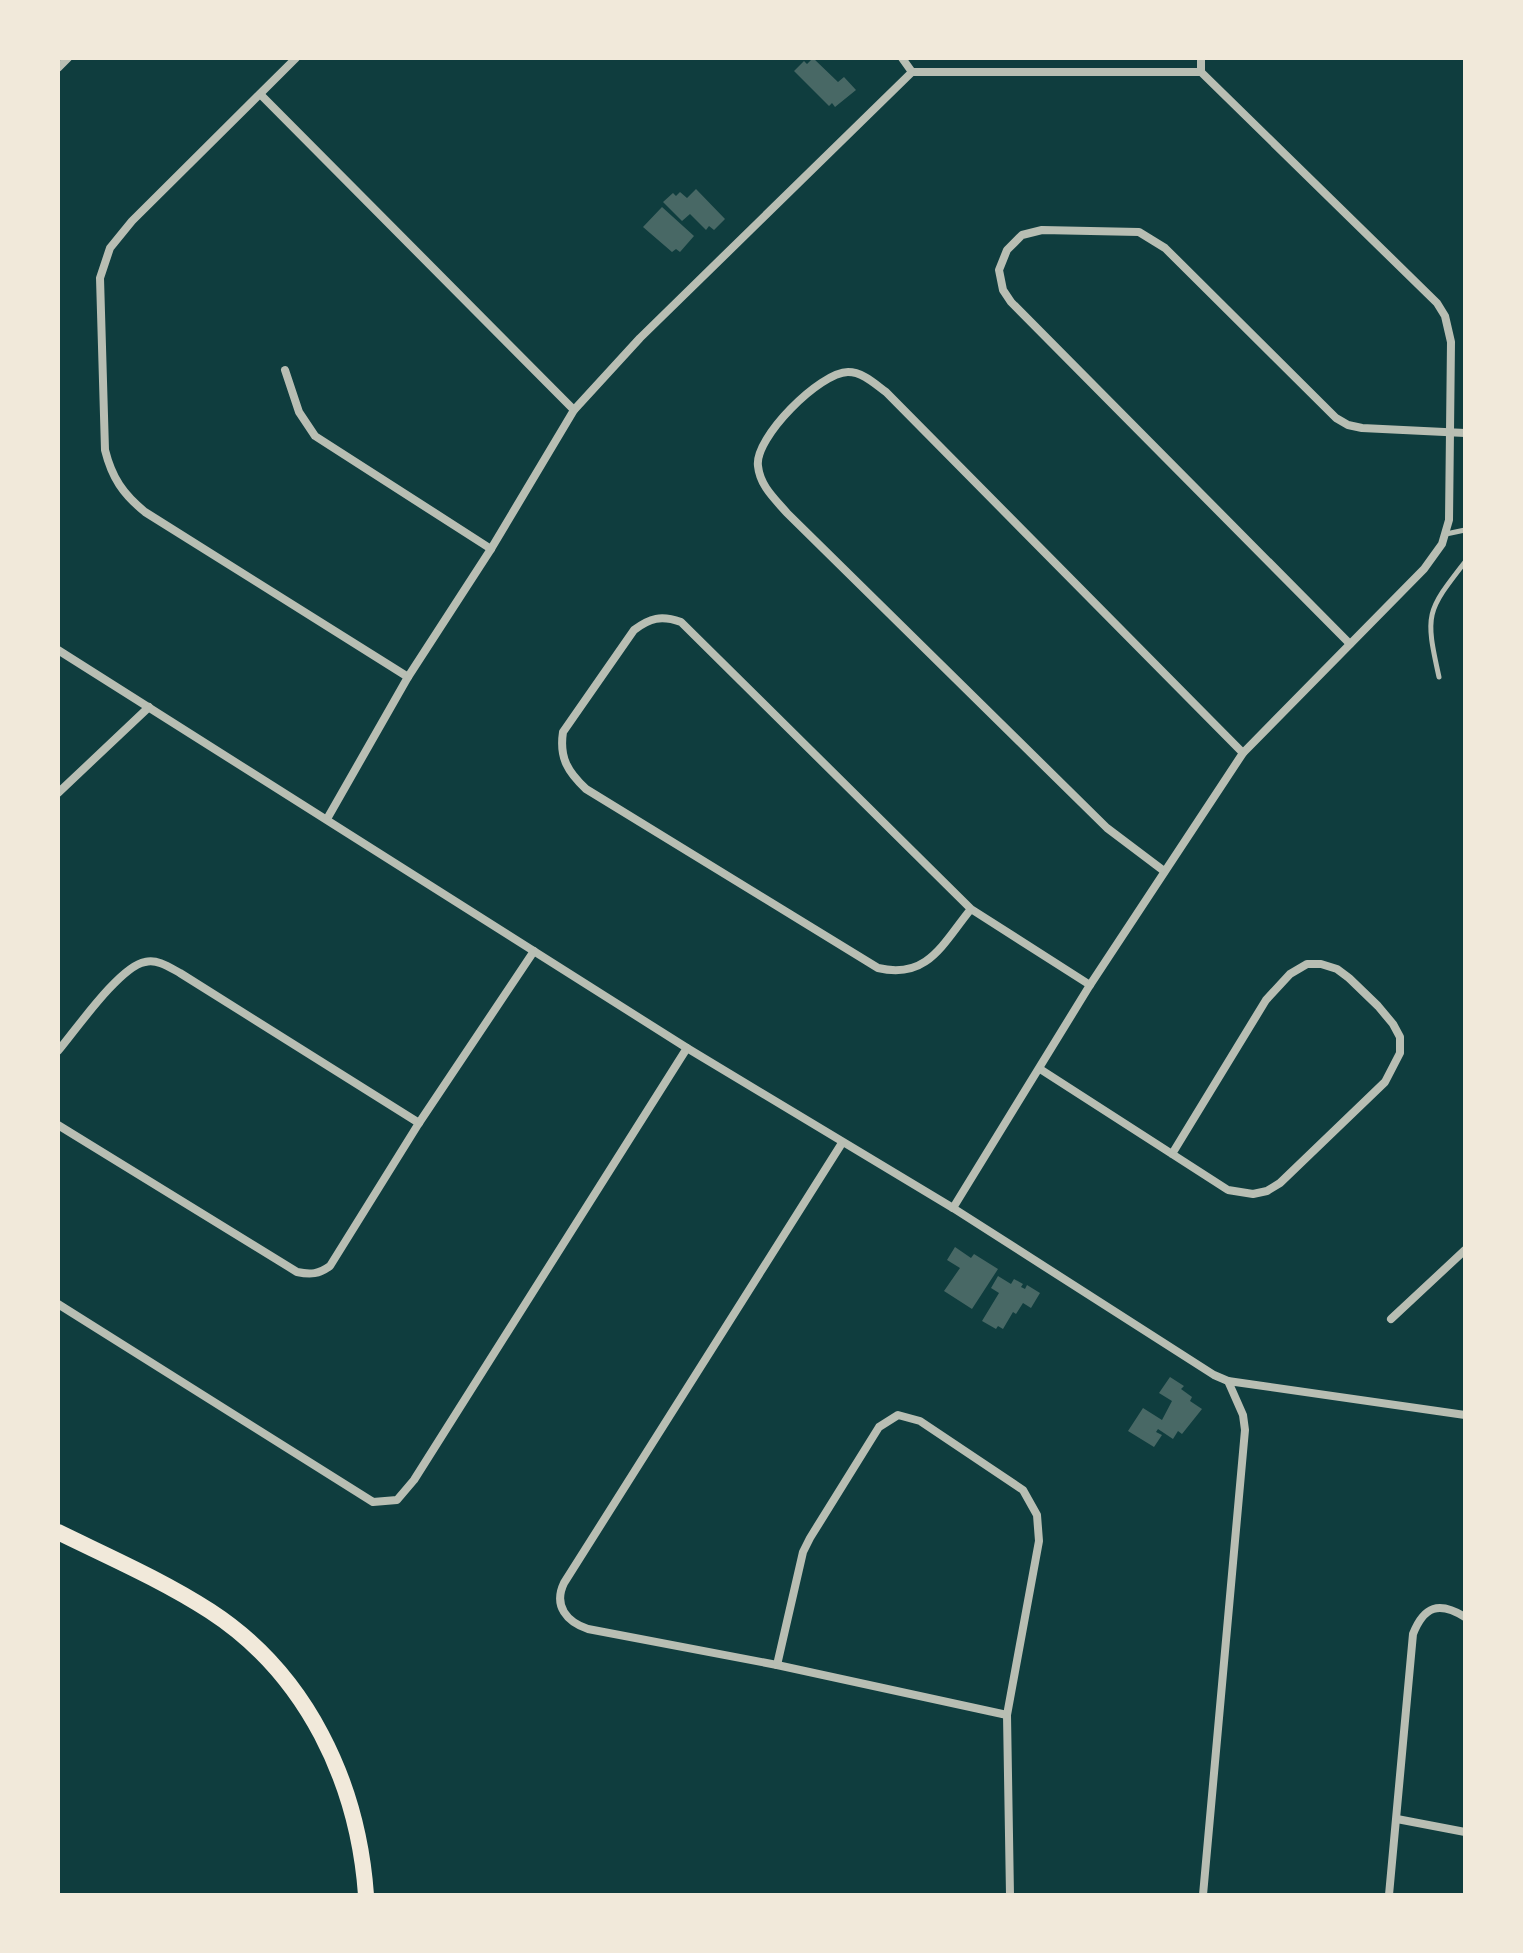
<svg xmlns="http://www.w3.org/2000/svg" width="1523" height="1953" viewBox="0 0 1523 1953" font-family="Montserrat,sans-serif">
  <rect width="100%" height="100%" fill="#0f3d3e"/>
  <g fill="#486865">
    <polygon points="813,58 838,82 844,77 856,90 835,107 832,103 829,106 794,71 804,61 807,64"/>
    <polygon points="696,189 725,219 714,230 709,226 706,230 690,214 682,221 663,202 673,193 676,196 680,192 687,198"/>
    <polygon points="662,207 694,236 680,252 676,249 672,252 643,227"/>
    <polygon points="955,1247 971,1258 974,1254 998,1269 972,1309 944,1291 960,1268 947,1260"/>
    <polygon points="998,1276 1011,1284 1014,1279 1023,1284 1021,1287 1025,1289 1027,1285 1040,1293 1031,1308 1023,1303 1016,1314 1013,1312 1003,1329 998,1326 996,1329 982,1321 999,1293 991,1288"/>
    <polygon points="1170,1377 1184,1386 1181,1389 1192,1397 1190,1401 1202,1409 1182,1434 1178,1431 1173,1439 1158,1429 1156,1432 1162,1435 1154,1447 1128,1431 1143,1408 1162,1420 1172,1401 1159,1393"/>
  </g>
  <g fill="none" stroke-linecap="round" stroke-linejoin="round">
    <g stroke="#b8beb3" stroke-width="5">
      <polyline points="1446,534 1465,530"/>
      <path d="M1439 677C1425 614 1426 612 1465 562"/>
    </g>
    <g stroke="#b8beb3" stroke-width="8">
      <path d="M296 58 132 221 110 248 100 278 105 450C112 478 123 494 145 512L408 677"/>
      <polyline points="902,58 912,72"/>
      <polyline points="1201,58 1201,72"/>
      <polyline points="58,68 68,58"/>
      <polyline points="261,95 574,410"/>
      <polyline points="285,370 299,412 315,436 491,549"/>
      <polyline points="1350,644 1011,302 1003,290 999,270 1007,250 1022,235 1042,230 1139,232 1165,248 1336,418 1348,425 1362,428 1465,433"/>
      <polyline points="58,650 687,1048 953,1208 1214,1375 1228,1381 1243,1415 1245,1430 1203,1895"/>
      <polyline points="58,793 149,707"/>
      <polyline points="327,819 408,677 491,549 574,410 640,338 912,72 1201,72"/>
      <path d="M1164 871 1107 828 787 513C775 499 760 486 758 466 754 438 820 372 848 372 863 372 875 384 886 392L1243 753"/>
      <path d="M971 909C943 943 928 980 878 968L586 789C568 772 559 758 563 732L634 630C650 618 661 615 681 622L971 909 1090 985"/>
      <path d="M58 1051C75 1031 120 966 145 962 158 959 169 967 180 973L419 1123"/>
      <polyline points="1040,1069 1228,1190 1253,1194 1267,1191 1280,1183 1385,1082 1400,1053 1400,1037 1393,1024 1378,1006 1349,978 1337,969 1321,964 1307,964 1290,974 1266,1000 1172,1154"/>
      <path d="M58 1125 297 1272C311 1275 319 1274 330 1266L419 1123 534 951"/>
      <path d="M842 1143 564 1583C553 1606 567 1622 588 1629L777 1665 1007 1715"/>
      <polyline points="953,1208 1090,985 1243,753 1424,569 1442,544 1449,520 1451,342 1445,316 1437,303 1201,72"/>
      <polyline points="58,1304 373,1502 397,1500 414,1480 687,1048"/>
      <polyline points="1391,1319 1465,1250"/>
      <polyline points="1228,1381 1465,1415"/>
      <polyline points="777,1665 803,1552 810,1538 879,1427 898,1415 920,1421 1023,1490 1037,1515 1039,1541 1007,1715 1010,1895"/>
      <polyline points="1397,1819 1465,1832"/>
      <path d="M1389 1895 1413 1634C1424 1606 1439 1601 1465 1617"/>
    </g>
    <path stroke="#f1e9da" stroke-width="16" d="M58 1532C109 1557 162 1580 210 1611 307 1674 358 1783 366 1895"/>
  </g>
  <rect width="1523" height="1953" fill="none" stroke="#f1e9da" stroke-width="120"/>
</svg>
